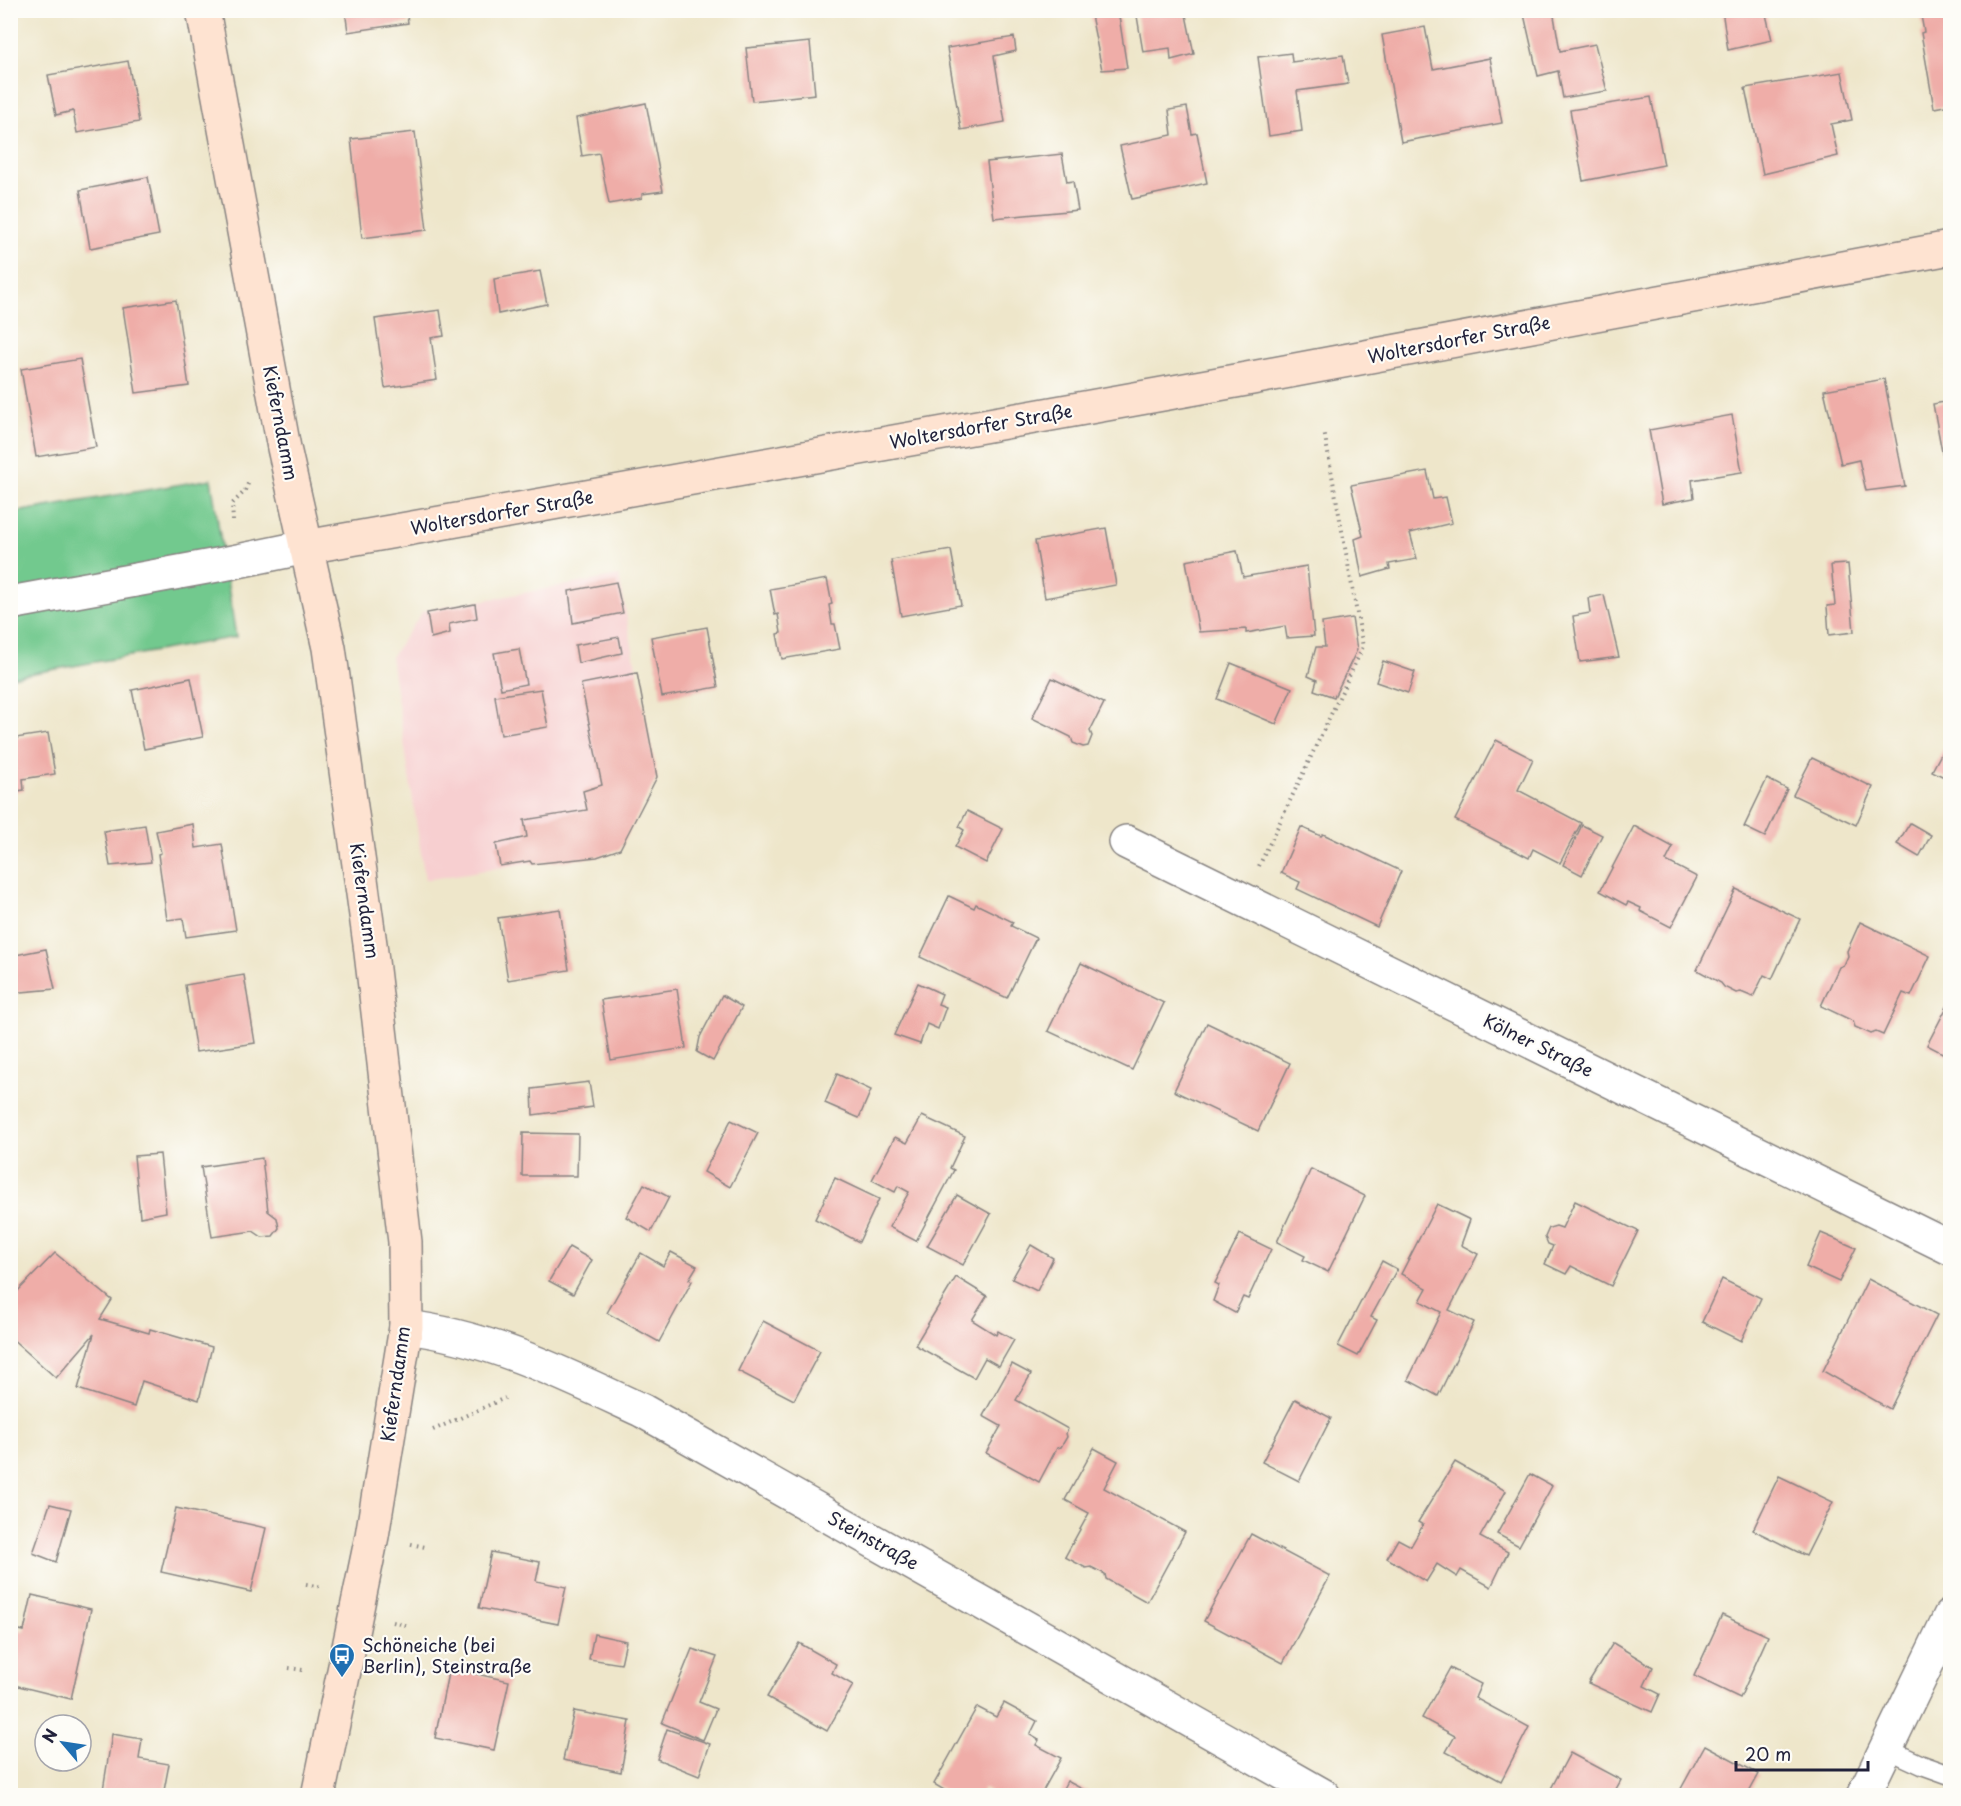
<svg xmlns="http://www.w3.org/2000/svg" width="1961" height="1806" viewBox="0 0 1961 1806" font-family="'Playpen Sans',sans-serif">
  <rect width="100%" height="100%" fill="#fdfcf7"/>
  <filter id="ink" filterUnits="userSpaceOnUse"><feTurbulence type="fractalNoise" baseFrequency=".0167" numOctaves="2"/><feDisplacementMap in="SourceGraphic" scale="12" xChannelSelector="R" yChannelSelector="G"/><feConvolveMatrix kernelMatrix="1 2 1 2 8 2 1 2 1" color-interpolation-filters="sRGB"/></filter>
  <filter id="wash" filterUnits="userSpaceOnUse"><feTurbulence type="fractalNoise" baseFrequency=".008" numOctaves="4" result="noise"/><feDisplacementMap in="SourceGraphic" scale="24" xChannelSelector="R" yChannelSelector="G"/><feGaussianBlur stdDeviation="1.35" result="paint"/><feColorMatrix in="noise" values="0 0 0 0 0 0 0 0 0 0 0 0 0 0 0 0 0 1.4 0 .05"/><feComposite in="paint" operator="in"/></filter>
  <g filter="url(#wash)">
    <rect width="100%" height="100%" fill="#eee6ca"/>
    <polygon fill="#f7cfd0" points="619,576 657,778 620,848 425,880 391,657 423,611"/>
    <polygon fill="#72c98e" stroke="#4a7664" stroke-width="1.5" points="211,479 236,637 11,677 11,513"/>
    <g id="blocks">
      <g fill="#efada8">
        <polygon points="345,10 413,10 407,15 408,23 348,32"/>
        <polygon points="1090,10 1118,10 1127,68 1102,70"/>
        <polygon points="1136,10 1185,10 1194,54 1171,60 1170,48 1143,52"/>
        <polygon points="1523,10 1553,10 1560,51 1595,44 1607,91 1563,98 1558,71 1538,76"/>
        <polygon points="1722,10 1765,10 1772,40 1728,50"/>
        <polygon points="1920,10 1950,10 1950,105 1934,108 1921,33 1924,32"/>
        <polygon points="1425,27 1433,69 1490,58 1502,123 1401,142 1382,35"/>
        <polygon points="1014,37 1016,51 994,56 1005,122 961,130 947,48"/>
        <polygon points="810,42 815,94 752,101 746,48"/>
        <polygon points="1291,53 1292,62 1343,55 1348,84 1297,91 1302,131 1269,136 1258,57"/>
        <polygon points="128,61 139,122 77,133 73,111 56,115 48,75"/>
        <polygon points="1842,72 1852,120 1831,124 1838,156 1763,174 1745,88"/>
        <polygon points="1651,97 1664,165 1583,181 1570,110"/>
        <polygon points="646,103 663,191 642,194 642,198 609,204 599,153 582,156 576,118"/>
        <polygon points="1187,107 1192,134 1197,133 1207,183 1132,199 1120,146 1172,135 1169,110"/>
        <polygon points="415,132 427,230 362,238 351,139"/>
        <polygon points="1062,154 1067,182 1073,181 1078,210 994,218 987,162"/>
        <polygon points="148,177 159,235 90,248 80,190"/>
        <polygon points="540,271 547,304 498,314 494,279"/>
        <polygon points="176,300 189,386 136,393 123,308"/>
        <polygon points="440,310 444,336 431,338 437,380 385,388 375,319"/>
        <polygon points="80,359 96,447 36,457 21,369"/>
        <polygon points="1884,379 1905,486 1866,491 1859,460 1841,464 1824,390"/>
        <polygon points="1950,401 1950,472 1946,473 1933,404"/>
        <polygon points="1732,415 1742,472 1692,480 1694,498 1662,504 1649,430"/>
        <polygon points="1427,471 1433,499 1446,497 1452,523 1410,533 1417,559 1389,564 1390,569 1362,577 1355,539 1363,536 1351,485"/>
        <polygon points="1106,528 1116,585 1045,598 1035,541"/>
        <polygon points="951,550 961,605 901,616 891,560"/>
        <polygon points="1237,551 1243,577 1307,566 1314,636 1287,638 1285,626 1246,633 1246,629 1199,632 1186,561"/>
        <polygon points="1848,564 1854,632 1829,635 1827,606 1835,605 1831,565"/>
        <polygon points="827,579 832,604 829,605 832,624 835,624 840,649 782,659 777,634 781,633 778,614 775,615 770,589"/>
        <polygon points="616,582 623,613 573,623 569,591"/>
        <polygon points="1604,595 1619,657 1580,662 1573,616 1590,613 1588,598"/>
        <polygon points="475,604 477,618 449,624 450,633 431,638 427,613"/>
        <polygon points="1352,618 1357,650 1334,697 1314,690 1317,680 1308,676 1316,647 1325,647 1322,623"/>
        <polygon points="707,627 718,687 662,697 651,637"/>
        <polygon points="619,637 622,653 578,663 575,645"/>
        <polygon points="519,649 526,684 501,689 494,653"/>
        <polygon points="1383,661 1415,672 1408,693 1376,682"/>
        <polygon points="1231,663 1292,688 1276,724 1217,699"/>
        <polygon points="637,673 657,777 620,849 597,857 532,864 530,861 500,866 496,844 527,837 524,820 587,810 583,791 602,785 581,684"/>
        <polygon points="191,678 203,737 144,749 132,690"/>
        <polygon points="1052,678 1104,703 1090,731 1092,736 1088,746 1083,747 1073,743 1071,737 1032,718"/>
        <polygon points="541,689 548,727 501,735 495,696"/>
        <polygon points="15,728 16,738 48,733 55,774 23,779 24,790 10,792 10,729"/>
        <polygon points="1950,737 1950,780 1932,771"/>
        <polygon points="1496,740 1533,759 1518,790 1581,823 1560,863 1533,849 1529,858 1455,820"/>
        <polygon points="1812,758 1873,787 1856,825 1793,795"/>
        <polygon points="1767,779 1787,789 1765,837 1744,827"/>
        <polygon points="967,811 1003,829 986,863 955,847 964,830 959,827"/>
        <polygon points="1910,823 1931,835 1919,857 1897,844"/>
        <polygon points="193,824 196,848 222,844 236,930 186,937 183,918 167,920 158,854 161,853 156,831"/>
        <polygon points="145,825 151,862 110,866 104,831"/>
        <polygon points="1582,825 1602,835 1582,875 1563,865"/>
        <polygon points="1634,826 1673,847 1666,861 1697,877 1671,927 1640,911 1641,908 1628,902 1626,905 1600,891"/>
        <polygon points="1301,827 1321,836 1323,834 1401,871 1377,927 1297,889 1300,882 1281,873"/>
        <polygon points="1736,889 1800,919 1772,979 1764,975 1753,997 1741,992 1736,993 1724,987 1721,983 1697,970"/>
        <polygon points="949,896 974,908 976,904 1013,922 1011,926 1036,938 1007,998 920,957"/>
        <polygon points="560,909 569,970 508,980 498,918"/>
        <polygon points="1860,922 1930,956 1911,996 1903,993 1883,1035 1876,1032 1871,1034 1855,1027 1853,1021 1821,1006 1839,967 1844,965 1848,956 1847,951"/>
        <polygon points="46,949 55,989 10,993 10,956"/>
        <polygon points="1081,963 1164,1003 1132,1070 1048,1031"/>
        <polygon points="244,975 255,1043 196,1052 185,985"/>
        <polygon points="918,983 942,994 938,1004 946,1007 938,1029 927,1024 920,1044 894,1035"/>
        <polygon points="677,989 686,1048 611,1060 601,1000"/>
        <polygon points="722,995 742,1007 713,1061 697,1052 700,1037"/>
        <polygon points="1950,1001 1950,1057 1927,1045"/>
        <polygon points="1207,1023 1290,1063 1258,1131 1174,1091"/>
        <polygon points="837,1074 871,1090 859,1118 825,1103"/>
        <polygon points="589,1082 593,1107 533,1115 532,1089"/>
        <polygon points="922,1116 965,1136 950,1168 954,1170 916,1241 889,1227 909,1192 898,1186 895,1192 872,1180 895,1137 907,1143"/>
        <polygon points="731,1120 758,1133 730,1187 704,1172"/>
        <polygon points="523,1133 578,1134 577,1176 522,1176"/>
        <polygon points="160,1154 166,1212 140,1217 134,1156"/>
        <polygon points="262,1158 268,1211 277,1218 279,1228 273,1236 262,1237 253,1231 212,1237 201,1167"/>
        <polygon points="1311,1169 1365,1196 1328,1272 1303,1260 1305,1256 1277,1242"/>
        <polygon points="835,1178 879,1199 859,1242 815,1219"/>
        <polygon points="644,1184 669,1197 651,1232 626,1217"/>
        <polygon points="957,1195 991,1214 963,1265 927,1246"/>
        <polygon points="1575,1201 1638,1231 1611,1286 1571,1266 1566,1274 1545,1264 1553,1246 1548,1244 1545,1237 1549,1228 1556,1226 1562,1228"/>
        <polygon points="1437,1204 1470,1220 1461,1245 1478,1254 1449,1310 1474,1322 1438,1396 1408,1380 1441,1312 1420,1301 1427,1288 1401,1274"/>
        <polygon points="1821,1233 1856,1248 1839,1282 1806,1267"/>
        <polygon points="1240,1234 1271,1249 1248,1299 1243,1297 1235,1313 1213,1301 1219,1285 1215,1283"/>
        <polygon points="1031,1245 1053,1258 1037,1291 1012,1279"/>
        <polygon points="569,1247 592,1260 573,1294 549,1281"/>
        <polygon points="671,1252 697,1266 689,1279 692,1281 659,1342 607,1313 641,1253 663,1266"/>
        <polygon points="55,1253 112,1300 100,1319 149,1333 150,1329 212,1347 199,1400 142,1381 134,1407 78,1389 94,1334 56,1378 10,1337 10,1299"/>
        <polygon points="1382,1261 1397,1269 1371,1317 1377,1320 1358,1356 1338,1346"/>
        <polygon points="956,1277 987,1296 972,1320 996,1335 998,1331 1014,1340 999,1366 985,1358 974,1378 915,1345"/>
        <polygon points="1722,1279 1761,1298 1741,1341 1702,1322"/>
        <polygon points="1868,1279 1937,1315 1890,1409 1823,1371"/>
        <polygon points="763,1321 820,1351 794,1400 738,1371"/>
        <polygon points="1012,1364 1031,1374 1016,1400 1068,1429 1066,1433 1067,1437 1061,1447 1057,1448 1039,1482 986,1453 1001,1426 983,1416"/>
        <polygon points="1295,1399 1331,1418 1299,1481 1262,1462"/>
        <polygon points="1094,1448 1118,1461 1104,1488 1185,1532 1147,1602 1106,1579 1105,1574 1091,1567 1086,1568 1065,1557 1089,1513 1065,1500"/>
        <polygon points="1455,1462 1506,1491 1480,1537 1508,1552 1491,1587 1461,1570 1457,1577 1437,1564 1426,1582 1387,1558 1398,1539 1411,1546 1423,1525 1418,1522"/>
        <polygon points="1530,1474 1552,1486 1519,1546 1497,1534"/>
        <polygon points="1779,1476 1833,1502 1806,1556 1753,1530"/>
        <polygon points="50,1504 71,1509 56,1562 33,1553"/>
        <polygon points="176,1508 266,1528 251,1592 161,1572"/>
        <polygon points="1251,1534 1330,1576 1283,1663 1204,1621"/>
        <polygon points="491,1552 540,1562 536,1581 566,1587 558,1624 479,1608"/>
        <polygon points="32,1595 91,1609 71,1699 10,1684 10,1628 24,1631"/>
        <polygon points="1722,1615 1768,1636 1740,1698 1694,1676"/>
        <polygon points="594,1634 626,1641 621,1664 589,1659"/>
        <polygon points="799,1643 836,1664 832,1673 853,1685 827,1731 767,1697"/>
        <polygon points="1613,1643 1653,1667 1644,1686 1660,1694 1652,1712 1588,1683"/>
        <polygon points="692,1649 717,1657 699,1702 716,1709 703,1740 662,1723"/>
        <polygon points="449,1668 509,1681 494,1750 435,1738"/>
        <polygon points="1450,1668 1481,1684 1475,1698 1529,1727 1501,1781 1446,1752 1455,1736 1422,1718"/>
        <polygon points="1004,1703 1037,1721 1030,1735 1039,1740 1036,1745 1061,1758 1040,1796 998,1796 984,1788 980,1796 954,1796 934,1784 977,1707 996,1717"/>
        <polygon points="574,1711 630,1721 621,1772 563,1760"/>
        <polygon points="667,1729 710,1744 699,1776 657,1759"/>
        <polygon points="112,1734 142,1739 139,1759 169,1764 163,1796 102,1796"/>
        <polygon points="1705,1745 1759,1774 1747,1796 1677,1796"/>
        <polygon points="1570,1753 1621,1780 1612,1796 1547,1796"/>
        <polygon points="1067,1781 1090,1793 1089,1796 1059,1796"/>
      </g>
    </g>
  </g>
  <g filter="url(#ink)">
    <use href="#blocks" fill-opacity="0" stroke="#888482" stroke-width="1.5"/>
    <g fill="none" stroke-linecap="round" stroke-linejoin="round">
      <defs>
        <polyline id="lane" points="1885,1748 1922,1765 1950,1775"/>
        <g id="street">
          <polyline points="10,603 223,564 306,547"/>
          <polyline points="1126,842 1950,1248"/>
          <path d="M406 1327C490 1337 566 1375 643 1411L1324 1796"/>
          <polyline points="1863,1796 1950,1616"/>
        </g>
        <g id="secondary">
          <polyline points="203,10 284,448 329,648 370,944 405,1242 406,1327 372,1536 318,1796"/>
          <polyline points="306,547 1252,378 1950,248"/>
        </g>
      </defs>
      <use href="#lane" stroke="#888482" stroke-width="21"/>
      <use href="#street" stroke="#888482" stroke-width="36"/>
      <use href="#secondary" stroke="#888482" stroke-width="36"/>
      <g stroke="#888482" stroke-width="4" stroke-dasharray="1.5 4.5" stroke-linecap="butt">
        <polyline points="233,521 232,504 245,491 249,481"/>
        <polyline points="1259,866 1363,647 1324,431"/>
        <polyline points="433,1430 505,1398"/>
        <polyline points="411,1544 425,1547"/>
        <polyline points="306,1584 322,1587"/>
        <polyline points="393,1622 409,1626"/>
        <polyline points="289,1668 303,1670"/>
      </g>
      <use href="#lane" stroke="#fff" stroke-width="18"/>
      <use href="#street" stroke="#fff" stroke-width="33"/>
      <use href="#secondary" stroke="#fee3d1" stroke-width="33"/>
    </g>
  </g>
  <defs>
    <symbol id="bus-pin" viewBox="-11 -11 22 30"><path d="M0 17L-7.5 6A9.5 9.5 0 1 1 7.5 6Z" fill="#1f6fb2" stroke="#fdfcf7"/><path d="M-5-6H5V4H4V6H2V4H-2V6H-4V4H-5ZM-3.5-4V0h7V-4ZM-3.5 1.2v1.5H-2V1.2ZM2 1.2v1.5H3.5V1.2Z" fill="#fff"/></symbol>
  </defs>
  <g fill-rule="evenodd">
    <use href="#bus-pin" x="327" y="1641" width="30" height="40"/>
  </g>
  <g text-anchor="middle" stroke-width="4.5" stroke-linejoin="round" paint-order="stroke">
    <g font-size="18" fill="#22223b" stroke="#fdfcf7">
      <text transform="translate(1459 340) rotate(-11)" y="6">Woltersdorfer Straße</text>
      <text transform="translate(280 423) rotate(79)" y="6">Kieferndamm</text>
      <text transform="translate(981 427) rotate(-10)" y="6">Woltersdorfer Straße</text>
      <text transform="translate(502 513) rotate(-10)" y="6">Woltersdorfer Straße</text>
      <text transform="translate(364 901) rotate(82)" y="6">Kieferndamm</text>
      <text transform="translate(1538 1046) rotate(26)" y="6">Kölner Straße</text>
      <text transform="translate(396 1384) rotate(-82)" y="6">Kieferndamm</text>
      <text transform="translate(873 1541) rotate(29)" y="6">Steinstraße</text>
    </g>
    <g font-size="18" fill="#22223b" stroke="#fdfcf7" text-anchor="start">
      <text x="362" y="1652">Schöneiche (bei<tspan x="362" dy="21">Berlin), Steinstraße</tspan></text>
    </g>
  </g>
  <rect width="1961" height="1806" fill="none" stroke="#fdfcf7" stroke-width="36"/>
  <g transform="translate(63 1743) rotate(299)"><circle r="28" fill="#fdfcf7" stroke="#a5a5ac" stroke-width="1.5"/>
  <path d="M0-4.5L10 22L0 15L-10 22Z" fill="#1f6fb2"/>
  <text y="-9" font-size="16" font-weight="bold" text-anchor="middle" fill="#22223b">N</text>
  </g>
  <path d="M1736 1761v9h132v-9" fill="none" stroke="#22223b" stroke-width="3"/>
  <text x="1745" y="1761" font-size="18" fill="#22223b" stroke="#fdfcf7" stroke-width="4.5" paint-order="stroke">20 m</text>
</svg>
